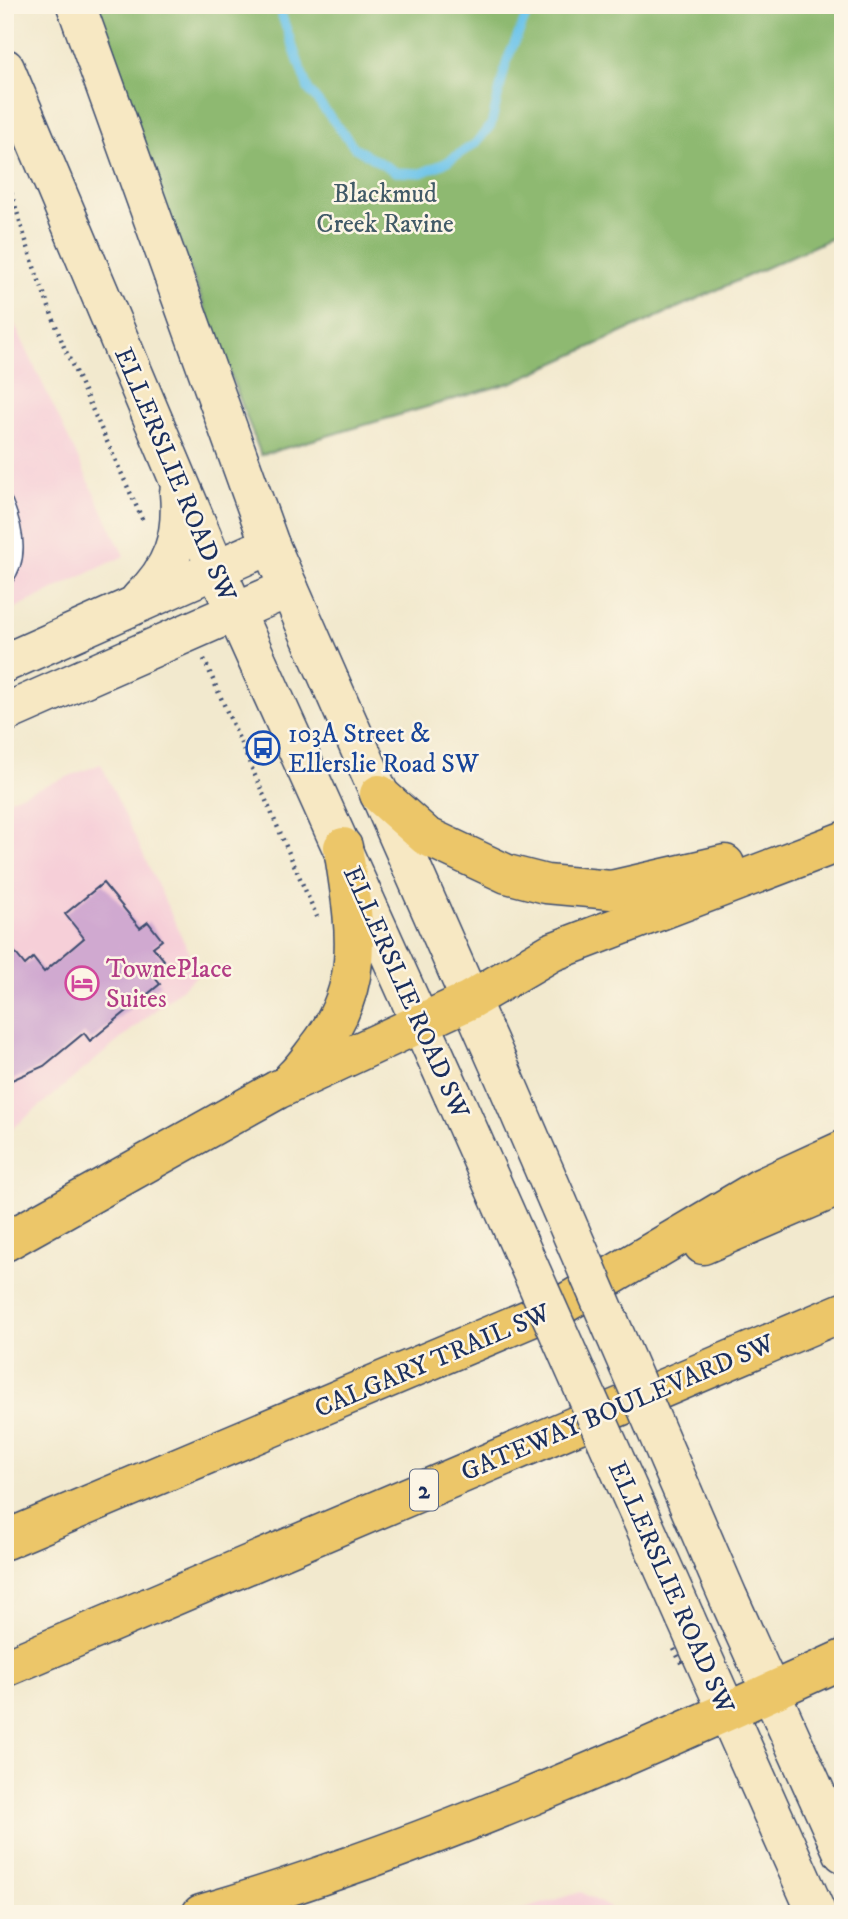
<svg xmlns="http://www.w3.org/2000/svg" width="848" height="1919" viewBox="0 0 848 1919" font-family="'IM FELL DW Pica',serif">
  <rect width="100%" height="100%" fill="#fcf5e5"/>
  <filter id="ink" filterUnits="userSpaceOnUse"><feTurbulence type="fractalNoise" baseFrequency=".0143" numOctaves="2"/><feDisplacementMap in="SourceGraphic" scale="14" xChannelSelector="R" yChannelSelector="G"/><feConvolveMatrix kernelMatrix="1 2 1 2 8 2 1 2 1" color-interpolation-filters="sRGB"/></filter>
  <filter id="wash" filterUnits="userSpaceOnUse"><feTurbulence type="fractalNoise" baseFrequency=".00686" numOctaves="4" result="noise"/><feDisplacementMap in="SourceGraphic" scale="28" xChannelSelector="R" yChannelSelector="G"/><feGaussianBlur stdDeviation="1.57" result="paint"/><feColorMatrix in="noise" values="0 0 0 0 0 0 0 0 0 0 0 0 0 0 0 0 0 1.4 0 .05"/><feComposite in="paint" operator="in"/></filter>
  <g filter="url(#wash)">
    <rect width="100%" height="100%" fill="#f2e9ce"/>
    <g fill="#f6cfd8">
      <polygon points="5,304 124,556 5,613"/>
      <polygon points="101,764 199,974 5,1135 5,801"/>
      <polygon points="581,1892 621,1914 508,1914"/>
    </g>
    <polygon fill="#8eb971" stroke="#547468" stroke-width="2" points="89,5 843,5 843,233 513,382 261,455"/>
    <g fill="none" stroke-linecap="round" stroke-linejoin="round">
      <polyline stroke="#6dc4ea" stroke-width="9" points="278,5 308,89 355,148 396,172 421,173 445,163 476,143 491,125 507,60 531,5"/>
    </g>
    <g id="blocks">
      <polygon fill="#d0a9d0" points="103,883 140,928 148,922 162,940 153,947 164,960 150,972 160,984 90,1041 84,1033 44,1066 5,1083 5,940 25,965 33,958 44,972 84,938 65,914"/>
    </g>
  </g>
  <g filter="url(#ink)">
    <use href="#blocks" fill-opacity="0" stroke="#3b4b6f" stroke-width="2"/>
    <g fill="none" stroke-linecap="round" stroke-linejoin="round">
      <defs>
        <path id="lane" d="M5 503C15 527 23 557 5 579"/>
        <g id="secondary">
          <polyline points="76,5 270,545 501,1070"/>
          <polyline points="5,68 216,569 453,1095"/>
          <path d="M140 599C172 569 183 537 179 493"/>
          <polyline points="5,663 270,545"/>
          <polyline points="5,713 289,588"/>
          <polyline points="729,1599 843,1853"/>
          <polyline points="685,1617 817,1914"/>
        </g>
        <g id="highway">
          <polyline points="379,794 426,836 507,874 546,884 611,890 725,864"/>
          <path d="M293 1078C302 1070 310 1058 317 1049 369 984 354 923 343 847"/>
          <polyline points="5,1242 277,1090 470,1000 552,952 843,841"/>
          <polyline points="703,1245 843,1185"/>
          <polyline points="5,1540 564,1304 760,1188 843,1150"/>
          <polyline points="5,1668 843,1312"/>
          <path d="M201 1914C423 1849 633 1755 843 1659"/>
        </g>
      </defs>
      <use href="#lane" stroke="#3b4b6f" stroke-width="17"/>
      <use href="#secondary" stroke="#3b4b6f" stroke-width="41"/>
      <use href="#highway" stroke="#3b4b6f" stroke-width="41"/>
      <g stroke="#3b4b6f" stroke-width="4.5" stroke-dasharray="2 5" stroke-linecap="butt">
        <polyline points="5,173 35,270 64,347 144,523"/>
        <polyline points="204,659 317,917"/>
      </g>
      <use href="#lane" stroke="#fff" stroke-width="14"/>
      <use href="#secondary" stroke="#f7e8c3" stroke-width="38"/>
      <use href="#highway" stroke="#ecc669" stroke-width="38"/>
      <defs>
        <g id="secondary-bridge">
          <polyline points="501,1070 729,1599"/>
          <polyline points="453,1095 685,1617"/>
        </g>
      </defs>
      <use href="#secondary-bridge" stroke="#3b4b6f" stroke-width="41" stroke-linecap="butt"/>
      <polyline stroke="#3b4b6f" stroke-width="4.5" stroke-dasharray="2 5" stroke-linecap="butt" points="674,1649 683,1667"/>
      <use href="#secondary-bridge" stroke="#f7e8c3" stroke-width="38"/>
    </g>
  </g>
  <defs>
    <symbol id="bus-ring" viewBox="-11 -11 22 22"><circle r="9.5" fill="#fcf5e5" stroke="#1a4fb4" stroke-width="1.5"/><path d="M-5-6H5V4H4V6H2V4H-2V6H-4V4H-5ZM-3.5-4V0h7V-4ZM-3.5 1.2v1.5H-2V1.2ZM2 1.2v1.5H3.5V1.2Z" fill="#1a4fb4"/></symbol>
    <symbol id="hotel-ring" viewBox="-11 -11 22 22"><circle r="9.5" fill="#fcf5e5" stroke="#d1479c" stroke-width="1.5"/><path d="M-6-4.5h1.5V1H6V5H4.5V3h-9V5H-6ZM-4 0a1.8 1.8 0 1 1 3.6 0ZM.5 0V-2.5h3Q6-2.5 6 0Z" fill="#d1479c"/></symbol>
  </defs>
  <g fill-rule="evenodd">
    <use href="#bus-ring" x="244" y="729" width="38" height="38"/>
    <use href="#hotel-ring" x="63" y="964" width="38" height="38"/>
  </g>
  <g text-anchor="middle" stroke-width="5" stroke-linejoin="round" paint-order="stroke">
    <rect fill="#fcf5e5" stroke="#5e6a86" stroke-width="2" x="410" y="1469.5" width="28" height="41" rx="5"/>
    <g font-size="24" font-weight="bold" fill="#1b2f5e">
      <text x="424" y="1498">2</text>
    </g>
    <g font-size="26" fill="#415a67" stroke="#fcf5e5">
      <text x="385" y="202">Blackmud<tspan x="385" dy="30">Creek Ravine</tspan></text>
    </g>
    <g font-size="26" fill="#1b2f5e" stroke="#fcf5e5">
      <text transform="translate(176 474) rotate(67)" y="9">ELLERSLIE ROAD SW</text>
      <text transform="translate(407 992) rotate(66)" y="9">ELLERSLIE ROAD SW</text>
      <text transform="translate(432 1360) rotate(-23)" y="9">CALGARY TRAIL SW</text>
      <text transform="translate(617 1407) rotate(-23)" y="9">GATEWAY BOULEVARD SW</text>
      <text transform="translate(672 1587) rotate(66)" y="9">ELLERSLIE ROAD SW</text>
    </g>
    <g font-size="26" fill="#164399" stroke="#fcf5e5" text-anchor="start">
      <text x="288" y="742">103A Street &amp;<tspan x="288" dy="30">Ellerslie Road SW</tspan></text>
    </g>
    <g font-size="26" fill="#b23c85" stroke="#fcf5e5" text-anchor="start">
      <text x="106" y="977">TownePlace<tspan x="106" dy="30">Suites</tspan></text>
    </g>
  </g>
  <rect width="848" height="1919" fill="none" stroke="#fcf5e5" stroke-width="28"/>
</svg>
